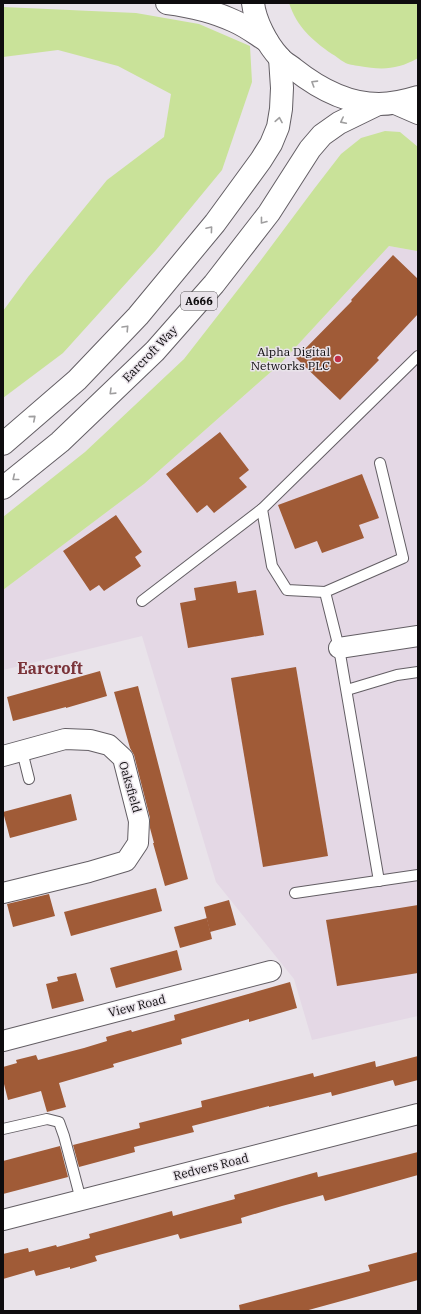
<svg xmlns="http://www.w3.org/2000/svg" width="421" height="1314" viewBox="0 0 421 1314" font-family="'IBM Plex Serif',serif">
  <rect width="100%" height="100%" fill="#e9e3ea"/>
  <polygon fill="#e4d8e5" points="389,246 417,251 418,252 418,1016 312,1040 294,979 216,882 142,636 3,670 3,590 144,484 281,363"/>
  <g fill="#c9e299">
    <path d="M289 3H418V58C397 70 382 70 359 66 354 65 348 65 344 62 340 60 336 56 332 54 312 40 297 27 289 3Z"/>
    <polygon points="3,7 136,13 199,24 250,46 252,82 222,170 156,250 63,353 3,398 3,311 28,277 107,180 164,137 171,94 118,66 58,50 3,57"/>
    <polygon points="385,131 400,132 418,147 418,252 417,251 389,246 281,363 144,484 3,590 3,517 85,452 184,359 261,260 314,189 341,154 361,138"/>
  </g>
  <g fill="#a05b37">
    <polygon points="393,255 418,279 418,314 377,358 379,360 340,400 296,358 352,301 351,300"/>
    <polygon points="220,432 249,470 239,478 247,487 214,513 207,505 197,513 166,474"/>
    <polygon points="362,474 379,518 359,525 364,538 322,553 317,541 295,549 278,505"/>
    <polygon points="116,515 142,552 135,557 141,566 104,591 99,585 90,591 63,551"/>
    <polygon points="236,581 238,593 256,590 264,635 188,648 180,603 196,600 194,588"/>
    <polygon points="296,667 328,856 263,867 231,678"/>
    <polygon points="100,671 107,696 66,708 66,707 13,721 7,697"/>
    <polygon points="138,686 188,879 165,886 153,843 154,843 150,828 150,818 134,755 130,748 114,692"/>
    <polygon points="71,794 77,820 10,838 3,812"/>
    <polygon points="156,888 162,911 71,936 64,912"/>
    <polygon points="49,894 55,916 13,927 7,904"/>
    <polygon points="229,900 236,925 210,932 204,907"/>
    <polygon points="418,905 418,973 337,986 326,920"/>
    <polygon points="207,918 212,939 180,948 174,927"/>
    <polygon points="177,950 182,970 116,988 110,968"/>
    <polygon points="76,973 84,1001 52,1009 46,984 58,981 57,977"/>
    <polygon points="290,982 297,1008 249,1022 249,1019 181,1039 182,1044 113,1064 114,1067 59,1083 66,1107 47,1112 41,1091 8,1100 3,1080 3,1067 17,1063 16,1060 36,1055 38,1060 84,1048 107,1041 106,1037 131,1030 132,1032 175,1020 174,1015"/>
    <polygon points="418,1056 418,1080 395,1086 393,1080 332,1096 331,1092 269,1107 269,1106 192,1126 194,1132 134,1147 135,1152 79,1167 73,1145 140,1128 139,1123 202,1107 201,1101 313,1073 314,1077 375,1061 376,1067"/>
    <polygon points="60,1146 68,1177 3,1194 3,1161"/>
    <polygon points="418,1152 418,1175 325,1201 323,1195 282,1206 241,1218 242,1223 180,1239 178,1234 95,1256 97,1261 70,1269 70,1267 36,1276 34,1270 3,1279 3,1254 28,1248 29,1252 56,1245 57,1247 90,1238 89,1234 172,1211 173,1216 209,1206 235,1199 234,1195 317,1172 318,1177"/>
    <polygon points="418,1252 418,1280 305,1311 240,1311 239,1305 370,1271 368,1265"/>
  </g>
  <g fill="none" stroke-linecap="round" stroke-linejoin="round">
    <defs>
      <g id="lane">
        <polyline points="325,592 287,590 272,566 262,509 418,356"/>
        <polyline points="142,601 262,509"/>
        <polyline points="347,690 397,675 418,672"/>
        <polyline points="22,751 29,779"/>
        <polyline points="379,881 339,648 325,592 403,558 380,463"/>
        <polyline points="295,893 418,875"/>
        <polyline points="3,1129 47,1119 59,1122 64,1136 81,1200"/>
      </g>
      <g id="street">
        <polyline points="395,104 418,114"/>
        <polyline points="339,648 418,636"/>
        <polyline points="3,756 65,739 90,740 109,745 123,758 139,821 138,843 126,861 89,872 3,893"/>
        <polyline points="3,1041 271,971"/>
        <polyline points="3,1220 418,1114"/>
      </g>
      <g id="highway">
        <path d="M167 3C190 6 213 11 234 21 246 26 256 34 267 41"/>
        <path d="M253 3C255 21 267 44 279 57 283 62 289 65 294 69 318 88 347 104 379 104 393 104 405 101 418 97"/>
        <polyline points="3,444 77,380 138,316 215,223 261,160 271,144 278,127 281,109 282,88 280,58"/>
        <polyline points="3,488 60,442 155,351 214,284 269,213 310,149 322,135 339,123 378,104"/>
      </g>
    </defs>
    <use href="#lane" stroke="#635e64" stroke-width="12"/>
    <use href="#street" stroke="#635e64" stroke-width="22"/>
    <use href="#highway" stroke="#635e64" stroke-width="24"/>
    <use href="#lane" stroke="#fff" stroke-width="10"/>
    <use href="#street" stroke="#fff" stroke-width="20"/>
    <use href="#highway" stroke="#fff" stroke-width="22"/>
  </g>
  <defs><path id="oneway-chevron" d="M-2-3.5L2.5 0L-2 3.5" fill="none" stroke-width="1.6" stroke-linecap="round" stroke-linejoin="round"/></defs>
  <g stroke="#9f9e9f">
    <use href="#oneway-chevron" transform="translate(314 83) rotate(-148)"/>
    <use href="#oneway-chevron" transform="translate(279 120) rotate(-80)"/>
    <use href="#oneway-chevron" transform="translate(343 121) rotate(153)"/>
    <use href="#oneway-chevron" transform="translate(263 221) rotate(128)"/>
    <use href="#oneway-chevron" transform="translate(210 229) rotate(-50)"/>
    <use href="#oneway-chevron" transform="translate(126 328) rotate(-47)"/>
    <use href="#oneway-chevron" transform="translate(112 392) rotate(136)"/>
    <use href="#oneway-chevron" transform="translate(33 418) rotate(-41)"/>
    <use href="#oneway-chevron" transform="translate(15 478) rotate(141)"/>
  </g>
  <circle fill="#c13047" stroke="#e9e3ea" stroke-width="1.5" cx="338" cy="359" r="4"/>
  <g text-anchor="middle" stroke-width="3" stroke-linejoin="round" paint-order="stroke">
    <rect fill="#e9e3ea" stroke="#504c50" stroke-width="1" x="181" y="292" width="36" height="18" rx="3"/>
    <g font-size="11" font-weight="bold" fill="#0e0c0e">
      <text x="199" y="305">A666</text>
    </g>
    <g font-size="12" fill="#0e0c0e" stroke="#e9e3ea" text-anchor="end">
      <text x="330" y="356">Alpha Digital<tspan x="330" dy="14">Networks PLC</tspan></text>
    </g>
    <g font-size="12" fill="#0e0c0e" stroke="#e9e3ea">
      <text transform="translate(150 354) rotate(-46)" y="4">Earcroft Way</text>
      <text transform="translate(130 787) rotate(74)" y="4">Oaksfield</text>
      <text transform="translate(137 1006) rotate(-14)" y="4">View Road</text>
      <text transform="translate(211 1167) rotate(-14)" y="4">Redvers Road</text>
    </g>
    <g font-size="16" font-weight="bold" fill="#7a3339" stroke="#e9e3ea">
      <text x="50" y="674">Earcroft</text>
    </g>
  </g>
  <rect width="421" height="1314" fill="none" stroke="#0e0c0e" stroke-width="8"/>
</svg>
